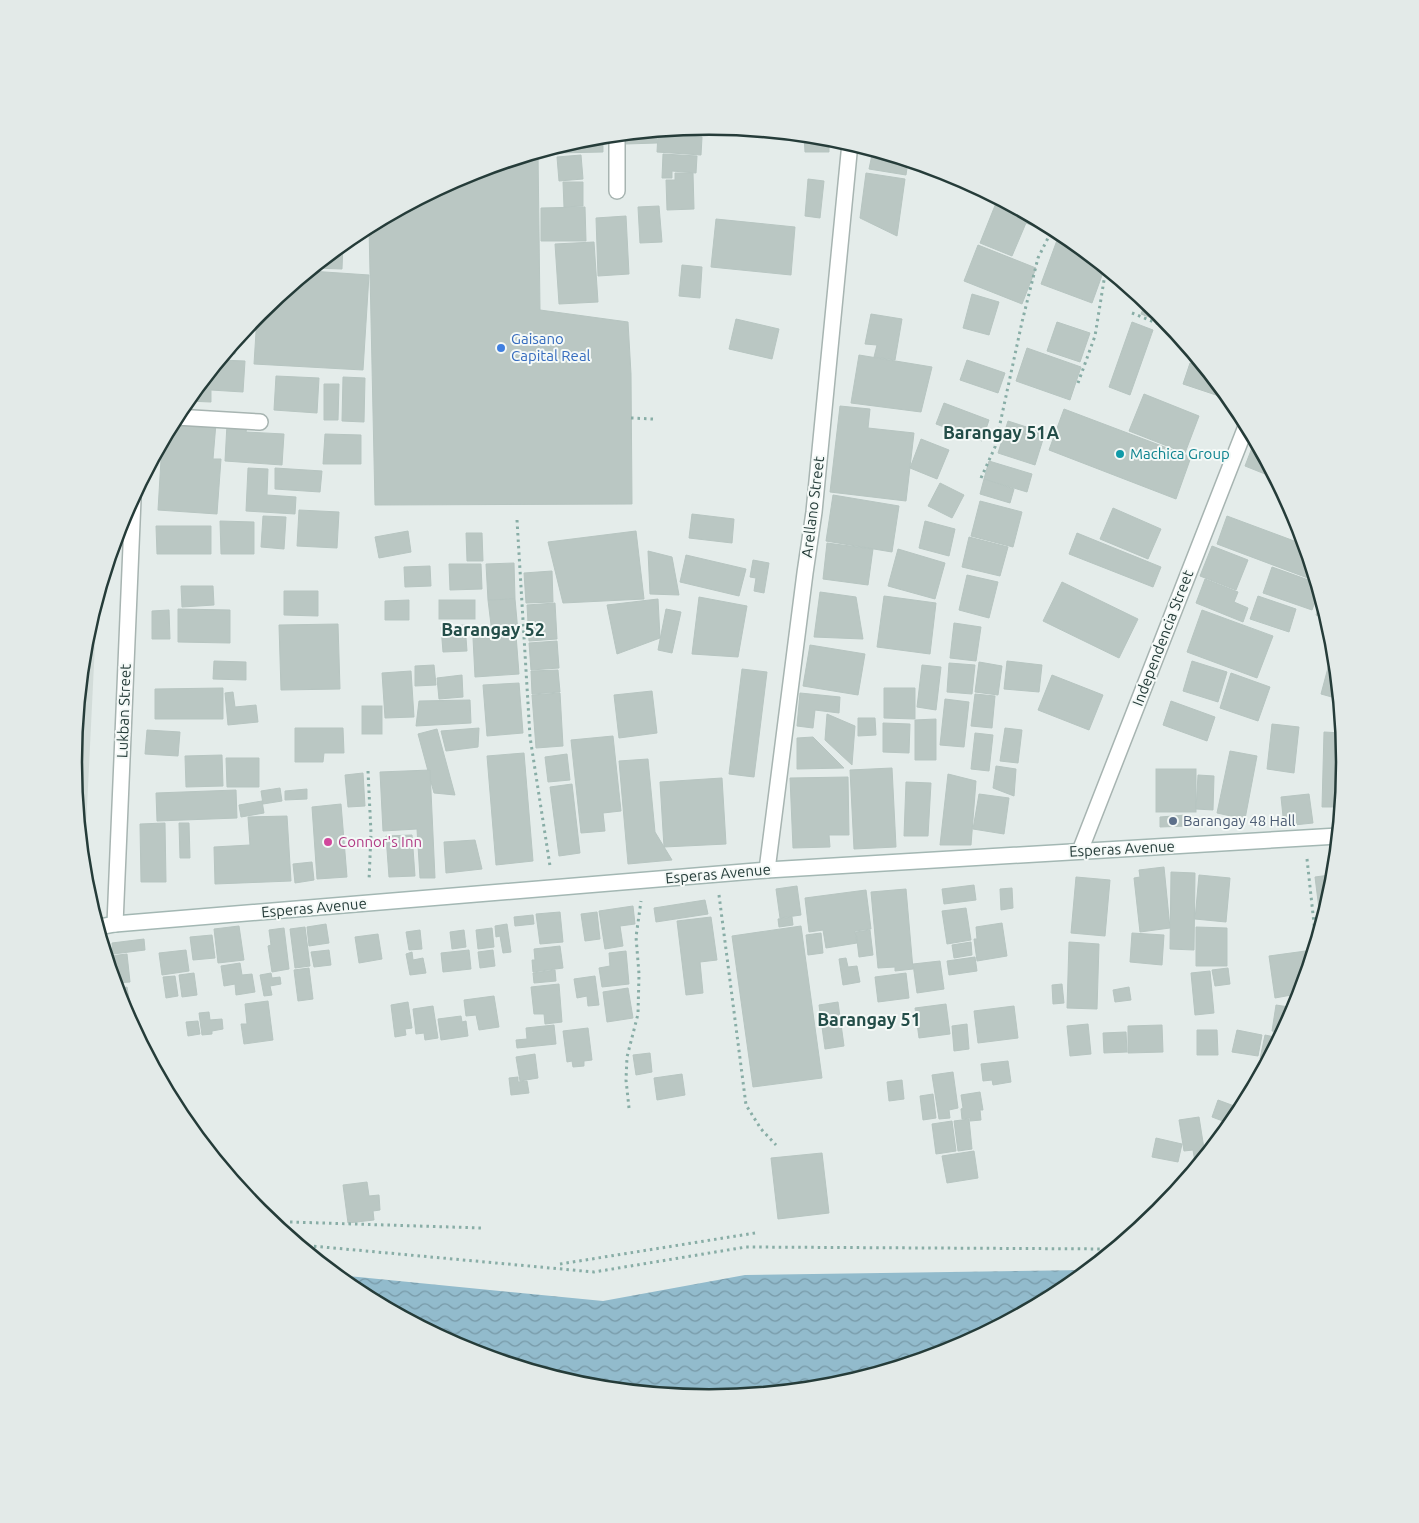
<svg xmlns="http://www.w3.org/2000/svg" width="1419" height="1523" viewBox="0 0 1419 1523" font-family="Ubuntu,sans-serif">
  <defs>
    <pattern id="water-waves" width="16" height="10" patternUnits="userSpaceOnUse" patternTransform="scale(1.25)"><rect width="16" height="10" fill="#92bbcc"/><path d="M0 5q4-4 8 0t8 0" fill="none" stroke="#7799a7"/></pattern>
  </defs>
  <rect width="100%" height="100%" fill="#e4ecea"/>
  <polygon fill="#d2dcd9" points="97,602 97,603 84,869 74,762 86,637"/>
  <polygon fill="url(#water-waves)" points="1088,1270 1062,1290 953,1349 833,1385 709,1397 585,1385 466,1349 356,1290 338,1275 603,1301 745,1275"/>
  <g fill="#bac7c3" stroke="#b7c5c1">
    <polygon points="704,126 703,135 662,134 662,130"/>
    <polygon points="656,131 657,143 625,144 625,134"/>
    <polygon points="658,134 702,137 701,155 657,152"/>
    <polygon points="804,135 829,138 829,152 805,152"/>
    <polygon points="603,136 603,152 556,153 556,147 586,138"/>
    <polygon points="873,150 908,161 906,175 869,169"/>
    <polygon points="538,152 540,310 628,322 631,374 632,504 375,505 369,226 466,174"/>
    <polygon points="663,154 697,156 696,173 672,171 672,178 662,178"/>
    <polygon points="581,155 583,179 559,181 557,157"/>
    <polygon points="912,162 944,171 944,172 912,163"/>
    <polygon points="675,173 693,173 694,209 667,210 666,180 675,180"/>
    <polygon points="866,173 905,179 897,236 860,218"/>
    <polygon points="808,179 824,181 820,218 805,216"/>
    <polygon points="563,182 583,182 583,206 564,207"/>
    <polygon points="998,198 1049,226 1047,232 1026,223 1012,256 980,243"/>
    <polygon points="659,206 662,242 640,243 638,207"/>
    <polygon points="585,207 586,241 541,241 541,208"/>
    <polygon points="626,216 629,274 598,276 596,218"/>
    <polygon points="716,219 795,227 791,275 711,267"/>
    <polygon points="1060,232 1105,267 1092,303 1041,284"/>
    <polygon points="594,242 598,302 559,304 555,244"/>
    <polygon points="343,244 342,269 314,268"/>
    <polygon points="978,245 1036,268 1022,304 964,281"/>
    <polygon points="682,265 702,267 700,298 679,296"/>
    <polygon points="310,271 369,275 363,370 254,364 257,316"/>
    <polygon points="972,294 999,302 989,335 963,328"/>
    <polygon points="1146,301 1159,312 1170,325 1141,314"/>
    <polygon points="871,314 902,319 895,360 874,357 877,345 865,344"/>
    <polygon points="736,319 779,329 772,359 729,349"/>
    <polygon points="1057,322 1090,333 1080,362 1047,351"/>
    <polygon points="1132,322 1153,330 1130,395 1109,387"/>
    <polygon points="235,342 235,354 226,354"/>
    <polygon points="1027,348 1081,367 1070,400 1016,381"/>
    <polygon points="859,355 932,367 921,412 851,403"/>
    <polygon points="221,360 245,361 243,392 211,390 211,402 187,401"/>
    <polygon points="967,360 1005,373 998,393 960,380"/>
    <polygon points="1190,363 1205,368 1221,388 1219,396 1183,384"/>
    <polygon points="276,376 319,378 317,413 274,410"/>
    <polygon points="343,377 365,378 364,422 342,421"/>
    <polygon points="324,384 339,384 338,420 324,420"/>
    <polygon points="1144,394 1199,416 1185,453 1129,431"/>
    <polygon points="944,403 989,420 982,441 936,424"/>
    <polygon points="840,406 870,409 868,428 914,433 906,501 830,492"/>
    <polygon points="1064,409 1191,457 1176,499 1049,450"/>
    <polygon points="175,420 216,423 213,459 221,459 217,514 158,510 162,443"/>
    <polygon points="1008,421 1045,433 1035,465 998,453"/>
    <polygon points="227,424 247,426 246,432 284,434 282,465 225,461"/>
    <polygon points="325,434 361,435 361,464 323,464"/>
    <polygon points="921,439 949,450 937,479 910,468"/>
    <polygon points="1255,440 1275,478 1245,466"/>
    <polygon points="989,461 1032,474 1027,492 984,479"/>
    <polygon points="248,468 268,469 267,495 296,497 295,514 246,511"/>
    <polygon points="275,468 322,471 320,492 275,489"/>
    <polygon points="984,479 1014,489 1010,503 980,494"/>
    <polygon points="940,483 964,495 952,518 928,506"/>
    <polygon points="833,495 899,506 892,552 826,541"/>
    <polygon points="980,501 1022,512 1013,547 971,536"/>
    <polygon points="1113,508 1161,529 1148,559 1100,539"/>
    <polygon points="299,510 339,512 337,548 297,546"/>
    <polygon points="692,514 734,519 732,543 689,538"/>
    <polygon points="263,516 286,517 284,549 261,547"/>
    <polygon points="1227,516 1305,545 1314,575 1313,580 1217,544"/>
    <polygon points="220,521 254,522 254,554 221,554"/>
    <polygon points="925,521 955,529 949,556 919,548"/>
    <polygon points="156,526 211,526 211,554 157,554"/>
    <polygon points="408,531 411,552 379,558 375,537"/>
    <polygon points="636,531 644,599 563,603 548,542"/>
    <polygon points="466,533 482,533 483,561 467,561"/>
    <polygon points="1077,533 1161,567 1153,587 1069,554"/>
    <polygon points="969,537 1008,547 1000,576 962,567"/>
    <polygon points="827,543 873,549 868,585 823,579"/>
    <polygon points="1212,546 1248,560 1236,590 1200,576"/>
    <polygon points="898,549 945,563 935,599 888,586"/>
    <polygon points="648,551 672,557 679,595 650,594"/>
    <polygon points="686,555 746,569 739,596 680,582"/>
    <polygon points="753,560 769,563 764,593 754,591 756,578 750,577"/>
    <polygon points="514,563 515,599 488,600 486,564"/>
    <polygon points="449,564 481,564 482,589 450,590"/>
    <polygon points="430,566 431,586 405,587 404,567"/>
    <polygon points="1272,567 1317,583 1319,591 1312,610 1263,593"/>
    <polygon points="552,571 553,602 526,603 524,573"/>
    <polygon points="967,575 998,582 989,618 959,610"/>
    <polygon points="1205,579 1238,592 1234,602 1248,608 1243,622 1196,603"/>
    <polygon points="1062,582 1138,619 1119,658 1043,621"/>
    <polygon points="181,586 213,586 214,605 182,607"/>
    <polygon points="284,591 318,591 318,616 284,615"/>
    <polygon points="820,592 856,597 863,639 814,637"/>
    <polygon points="884,596 936,603 930,654 877,647"/>
    <polygon points="1258,596 1296,609 1289,632 1250,619"/>
    <polygon points="699,597 747,606 738,657 692,654"/>
    <polygon points="515,599 518,632 492,633 488,600"/>
    <polygon points="658,599 660,638 617,654 607,605"/>
    <polygon points="409,600 409,620 385,620 385,601"/>
    <rect x="439" y="600" width="36" height="19"/>
    <polygon points="1322,600 1328,620 1316,615"/>
    <polygon points="555,603 557,639 529,641 527,605"/>
    <polygon points="178,609 230,610 230,643 178,642"/>
    <polygon points="666,609 681,612 672,653 658,650"/>
    <polygon points="169,610 170,639 152,639 152,611"/>
    <polygon points="1202,610 1273,636 1257,678 1187,652"/>
    <polygon points="954,623 981,627 976,661 950,658"/>
    <polygon points="338,624 340,689 281,690 279,625"/>
    <polygon points="465,625 467,651 443,652 441,627"/>
    <polygon points="516,635 519,674 475,677 473,638"/>
    <polygon points="557,641 559,668 531,670 529,643"/>
    <polygon points="810,645 865,654 858,695 803,686"/>
    <polygon points="1333,649 1334,650 1339,699 1321,694"/>
    <polygon points="214,661 246,662 246,680 213,679"/>
    <polygon points="1007,661 1042,665 1039,692 1004,689"/>
    <polygon points="1192,661 1227,672 1218,702 1183,691"/>
    <polygon points="979,662 1002,666 998,695 975,692"/>
    <polygon points="949,663 975,665 972,694 947,692"/>
    <polygon points="434,665 436,685 415,686 415,666"/>
    <polygon points="922,665 941,667 936,710 917,707"/>
    <polygon points="742,669 767,672 754,777 729,774"/>
    <polygon points="558,670 560,692 532,694 531,671"/>
    <polygon points="411,671 414,717 385,718 382,673"/>
    <polygon points="1231,673 1270,687 1258,721 1220,708"/>
    <polygon points="462,675 463,697 439,699 437,678"/>
    <polygon points="1052,675 1103,695 1089,730 1038,710"/>
    <polygon points="519,683 523,733 487,736 483,685"/>
    <polygon points="223,688 223,719 155,719 155,689"/>
    <polygon points="884,688 915,688 915,719 884,718"/>
    <polygon points="652,691 657,733 619,738 614,695"/>
    <polygon points="233,692 235,707 256,705 258,722 228,725 225,693"/>
    <polygon points="560,693 563,746 536,748 532,695"/>
    <polygon points="800,693 840,697 839,713 815,710 813,728 797,726"/>
    <polygon points="975,694 995,696 992,728 971,726"/>
    <polygon points="945,699 969,702 964,747 940,745"/>
    <polygon points="470,700 471,723 416,726 419,701"/>
    <polygon points="1171,701 1215,717 1207,741 1163,725"/>
    <rect x="362" y="706" width="20" height="28"/>
    <polygon points="827,714 855,726 852,765 825,740"/>
    <polygon points="858,718 875,718 876,735 858,736"/>
    <polygon points="936,719 936,760 915,760 915,720"/>
    <polygon points="883,723 910,724 909,753 883,752"/>
    <polygon points="1272,724 1299,727 1294,773 1267,769"/>
    <polygon points="295,728 343,728 344,753 324,753 323,762 295,762"/>
    <polygon points="479,728 478,747 446,751 441,731"/>
    <polygon points="1005,728 1022,730 1018,763 1000,761"/>
    <polygon points="437,729 455,795 434,793 418,734"/>
    <polygon points="147,730 180,732 178,756 145,754"/>
    <polygon points="1324,732 1342,733 1345,762 1341,807 1322,807"/>
    <polygon points="975,733 993,735 989,771 971,769"/>
    <polygon points="613,736 621,811 603,813 605,831 581,833 571,740"/>
    <polygon points="813,737 844,768 797,769 797,738"/>
    <polygon points="1230,751 1257,756 1245,819 1217,813"/>
    <polygon points="524,753 533,861 496,865 487,756"/>
    <polygon points="567,754 570,780 548,782 545,757"/>
    <polygon points="222,755 223,786 186,787 185,756"/>
    <polygon points="226,758 259,758 259,787 227,787"/>
    <polygon points="648,759 655,832 672,860 628,864 619,761"/>
    <polygon points="996,766 1016,769 1014,796 993,788"/>
    <polygon points="892,768 896,847 854,849 850,770"/>
    <rect x="1156" y="769" width="40" height="43"/>
    <polygon points="430,770 435,878 420,878 417,829 383,831 380,772"/>
    <polygon points="363,773 365,806 348,807 345,775"/>
    <polygon points="948,774 976,781 971,845 940,845"/>
    <polygon points="1198,775 1214,776 1213,810 1196,809"/>
    <polygon points="848,777 849,835 829,835 830,847 793,848 790,778"/>
    <polygon points="722,778 726,844 664,847 660,782"/>
    <polygon points="906,782 931,783 928,836 904,836"/>
    <polygon points="572,784 580,853 559,856 550,787"/>
    <polygon points="280,788 282,801 263,804 261,791"/>
    <polygon points="307,789 307,799 285,800 285,791"/>
    <polygon points="236,790 237,818 157,821 156,793"/>
    <polygon points="979,794 1009,798 1004,834 973,829"/>
    <polygon points="1309,794 1313,823 1284,826 1281,797"/>
    <polygon points="262,801 264,813 241,817 239,805"/>
    <polygon points="341,804 347,877 317,879 312,807"/>
    <polygon points="1186,815 1187,826 1160,827 1160,817"/>
    <polygon points="287,816 291,881 215,884 214,847 250,845 248,817"/>
    <polygon points="165,823 166,882 141,882 140,824"/>
    <polygon points="179,823 189,823 190,858 180,858"/>
    <polygon points="412,835 415,876 389,877 386,836"/>
    <polygon points="475,840 482,869 446,873 444,842"/>
    <polygon points="312,862 314,880 295,883 293,864"/>
    <polygon points="1164,867 1170,928 1140,932 1134,878 1140,877 1139,870"/>
    <polygon points="1171,872 1195,873 1194,950 1170,949"/>
    <polygon points="1199,875 1230,878 1226,922 1195,919"/>
    <polygon points="1330,875 1333,886 1321,925 1315,877"/>
    <polygon points="1076,877 1110,880 1105,936 1071,933"/>
    <polygon points="974,885 976,900 944,904 942,889"/>
    <polygon points="797,886 801,915 780,918 776,889"/>
    <polygon points="1012,888 1013,908 1001,910 1000,889"/>
    <polygon points="906,889 913,969 895,971 895,967 878,968 871,892"/>
    <polygon points="866,890 871,929 855,931 857,943 826,948 823,930 809,932 805,898"/>
    <polygon points="705,900 708,914 656,922 654,908"/>
    <polygon points="633,906 635,924 620,926 623,946 605,949 599,911"/>
    <polygon points="966,908 971,940 947,944 942,911"/>
    <polygon points="560,912 563,942 540,944 536,914"/>
    <polygon points="597,912 600,939 585,941 581,914"/>
    <polygon points="533,915 534,924 515,926 514,917"/>
    <polygon points="711,917 717,960 700,962 703,993 686,995 677,921"/>
    <polygon points="792,917 793,925 779,927 778,919"/>
    <polygon points="1002,923 1007,956 977,961 974,939 977,939 976,927"/>
    <polygon points="326,924 329,943 309,946 307,927"/>
    <polygon points="507,924 511,952 503,953 500,936 496,937 495,926"/>
    <polygon points="239,926 244,960 218,963 214,929"/>
    <polygon points="801,926 822,1078 753,1087 732,936"/>
    <polygon points="305,927 310,966 295,968 290,929"/>
    <polygon points="1196,927 1227,928 1227,966 1196,966"/>
    <polygon points="284,928 289,969 272,972 268,946 271,945 269,930"/>
    <polygon points="492,928 494,947 478,949 476,930"/>
    <polygon points="420,930 422,949 409,950 406,932"/>
    <polygon points="464,930 466,947 452,949 450,932"/>
    <polygon points="870,930 873,955 859,957 856,932"/>
    <polygon points="821,933 823,953 808,955 806,935"/>
    <polygon points="1132,933 1164,935 1162,965 1130,962"/>
    <polygon points="378,934 382,959 359,963 355,937"/>
    <polygon points="212,935 215,958 193,960 190,937"/>
    <polygon points="144,939 145,950 113,954 112,943"/>
    <polygon points="971,942 972,955 954,958 952,945"/>
    <polygon points="1069,942 1099,944 1097,1009 1067,1008"/>
    <polygon points="560,946 563,968 533,972 532,960 535,960 534,949"/>
    <polygon points="186,950 189,971 162,975 159,953"/>
    <polygon points="329,950 331,965 314,967 311,952"/>
    <polygon points="469,950 471,969 443,972 441,953"/>
    <polygon points="493,950 495,966 480,968 478,952"/>
    <polygon points="1313,950 1298,1000 1297,994 1275,998 1269,956"/>
    <polygon points="626,951 629,984 602,987 599,968 610,966 609,953"/>
    <polygon points="412,952 413,960 423,958 426,973 410,975 406,954"/>
    <polygon points="127,954 130,982 116,983 112,971 110,956"/>
    <polygon points="975,957 977,971 949,975 947,961"/>
    <polygon points="846,958 848,967 857,966 860,982 843,985 839,959"/>
    <polygon points="940,961 944,989 917,993 913,964"/>
    <polygon points="240,963 242,975 252,974 255,992 236,995 235,984 224,986 221,966"/>
    <polygon points="309,968 313,999 298,1001 294,970"/>
    <polygon points="1228,968 1230,984 1215,986 1212,970"/>
    <polygon points="555,970 556,981 534,983 533,973"/>
    <polygon points="1210,971 1214,1013 1195,1015 1191,973"/>
    <polygon points="194,973 197,995 182,997 179,975"/>
    <polygon points="271,973 272,978 280,977 281,984 270,986 272,995 264,996 260,975"/>
    <polygon points="906,973 909,998 878,1002 875,977"/>
    <polygon points="175,976 178,996 166,998 163,977"/>
    <polygon points="595,976 599,1005 588,1006 587,996 577,998 574,979"/>
    <polygon points="559,984 562,1022 545,1024 544,1014 534,1014 531,987"/>
    <polygon points="1062,984 1064,1003 1053,1004 1052,985"/>
    <polygon points="127,987 130,1004 123,1005 123,1007 117,989"/>
    <polygon points="1129,987 1131,1000 1115,1002 1113,990"/>
    <polygon points="628,988 633,1018 607,1022 603,992"/>
    <polygon points="494,996 499,1027 479,1030 476,1015 466,1016 464,1000"/>
    <polygon points="268,1001 273,1040 244,1044 241,1024 247,1024 245,1004"/>
    <polygon points="408,1002 412,1028 405,1029 406,1035 395,1037 391,1005"/>
    <polygon points="838,1002 844,1046 825,1049 819,1005"/>
    <polygon points="946,1004 950,1034 919,1038 915,1008"/>
    <polygon points="1276,1005 1295,1008 1282,1033 1272,1031"/>
    <polygon points="433,1006 438,1038 425,1040 424,1033 416,1034 413,1009"/>
    <polygon points="1014,1006 1018,1038 978,1043 974,1011"/>
    <polygon points="209,1012 210,1020 222,1019 223,1029 212,1031 212,1034 202,1035 199,1013"/>
    <polygon points="461,1016 462,1022 466,1021 468,1036 441,1040 438,1019"/>
    <polygon points="198,1021 200,1034 188,1036 186,1022"/>
    <polygon points="967,1024 969,1049 954,1051 952,1026"/>
    <polygon points="1088,1024 1091,1054 1070,1056 1067,1026"/>
    <polygon points="554,1025 556,1044 517,1048 516,1040 527,1039 526,1028"/>
    <polygon points="1162,1025 1163,1052 1128,1053 1128,1026"/>
    <polygon points="588,1028 592,1060 584,1061 584,1066 573,1067 572,1061 567,1062 563,1031"/>
    <polygon points="1197,1030 1217,1030 1218,1055 1197,1055"/>
    <polygon points="1237,1030 1262,1035 1258,1056 1232,1052"/>
    <polygon points="1126,1032 1127,1052 1104,1053 1103,1033"/>
    <polygon points="1265,1035 1279,1038 1267,1061 1260,1059"/>
    <polygon points="650,1053 652,1072 636,1075 633,1055"/>
    <polygon points="535,1054 538,1078 520,1081 516,1057"/>
    <polygon points="1008,1061 1011,1082 993,1085 992,1080 983,1081 981,1064"/>
    <polygon points="953,1072 958,1108 949,1110 950,1118 939,1119 932,1075"/>
    <polygon points="682,1074 685,1095 657,1100 654,1078"/>
    <polygon points="518,1077 518,1082 527,1081 529,1093 511,1095 509,1078"/>
    <polygon points="902,1080 904,1099 889,1101 887,1082"/>
    <polygon points="980,1092 983,1110 980,1110 981,1120 970,1121 970,1118 962,1119 961,1109 963,1108 961,1095"/>
    <polygon points="933,1094 936,1118 923,1120 920,1096"/>
    <polygon points="1218,1100 1237,1107 1231,1124 1212,1117"/>
    <polygon points="1199,1117 1205,1155 1200,1161 1195,1162 1193,1150 1184,1151 1179,1120"/>
    <polygon points="969,1119 972,1149 958,1151 954,1121"/>
    <polygon points="952,1121 956,1151 936,1154 932,1124"/>
    <polygon points="1156,1138 1182,1144 1178,1162 1152,1157"/>
    <polygon points="974,1151 978,1178 947,1183 942,1156"/>
    <polygon points="822,1153 829,1213 778,1219 771,1158"/>
    <polygon points="367,1182 369,1196 379,1195 380,1210 373,1211 374,1220 348,1223 343,1185"/>
  </g>
  <g fill="none" stroke-linecap="round" stroke-linejoin="round">
    <defs>
      <g id="street">
        <polyline points="617,135 617,191"/>
        <polyline points="176,417 260,422"/>
        <polyline points="1080,851 1247,424"/>
        <polyline points="767,870 805,573 814,512 850,143"/>
        <polyline points="115,924 133,499"/>
      </g>
      <polyline id="secondary" points="99,927 115,924 767,870 1338,836"/>
    </defs>
    <use href="#street" stroke="#a7b4b1" stroke-width="18"/>
    <use href="#secondary" stroke="#a3b7b3" stroke-width="18"/>
    <g stroke="#88ada6" stroke-width="3" stroke-dasharray="2.5 4" stroke-linecap="butt">
      <polyline points="1132,313 1174,330"/>
      <polyline points="1078,383 1095,336 1105,274 1107,269"/>
      <polyline points="631,418 653,419"/>
      <polyline points="981,478 995,447 1022,322 1038,258 1053,228"/>
      <polyline points="517,520 530,737 550,866"/>
      <polyline points="368,771 371,833 369,881"/>
      <polyline points="1307,859 1316,942"/>
      <polyline points="719,895 746,1105 761,1129 776,1145"/>
      <polyline points="629,1108 626,1080 627,1057 638,1014 639,974 636,937 641,901"/>
      <polyline points="290,1222 482,1228"/>
      <polyline points="301,1245 594,1272 746,1247 1113,1249"/>
      <polyline points="560,1264 755,1233"/>
    </g>
    <use href="#street" stroke="#fff" stroke-width="15"/>
    <use href="#secondary" stroke="#fff" stroke-width="15"/>
  </g>
  <circle fill="#3f7fe0" stroke="#f4f9f7" stroke-width="2" cx="501" cy="348" r="5"/>
  <circle fill="#0f9aa8" stroke="#f4f9f7" stroke-width="2" cx="1120" cy="454" r="5"/>
  <circle fill="#5c6f8a" stroke="#f4f9f7" stroke-width="2" cx="1173" cy="821" r="5"/>
  <circle fill="#d1479c" stroke="#f4f9f7" stroke-width="2" cx="328" cy="842" r="5"/>
  <g text-anchor="middle" stroke-width="4" stroke-linejoin="round" paint-order="stroke">
    <g font-size="15" fill="#366cbe" stroke="#f4f9f7" text-anchor="start">
      <text x="511" y="344">Gaisano<tspan x="511" dy="17">Capital Real</tspan></text>
    </g>
    <g font-size="15" fill="#0d838f" stroke="#f4f9f7" text-anchor="start">
      <text x="1130" y="459">Machica Group</text>
    </g>
    <g font-size="15" fill="#253c39" stroke="#f4f9f7">
      <text transform="translate(813 507) rotate(-83)" y="5">Arellano Street</text>
      <text transform="translate(1163 638) rotate(-69)" y="5">Independencia Street</text>
      <text transform="translate(124 711) rotate(-88)" y="5">Lukban Street</text>
      <text transform="translate(1122 849) rotate(-3)" y="5">Esperas Avenue</text>
      <text transform="translate(718 874) rotate(-5)" y="5">Esperas Avenue</text>
      <text transform="translate(314 908) rotate(-5)" y="5">Esperas Avenue</text>
    </g>
    <g font-size="15" fill="#4e5e75" stroke="#f4f9f7" text-anchor="start">
      <text x="1183" y="826">Barangay 48 Hall</text>
    </g>
    <g font-size="15" fill="#b23c85" stroke="#f4f9f7" text-anchor="start">
      <text x="338" y="847">Connor's Inn</text>
    </g>
    <g font-size="18" font-weight="bold" fill="#234d48" stroke="#f4f9f7">
      <text x="1001" y="439">Barangay 51A</text>
      <text x="493" y="636">Barangay 52</text>
      <text x="869" y="1026">Barangay 51</text>
    </g>
  </g>
  <path d="M0 0H1419V1523H0ZM82 762a627 627 0 1 1 1254 0a627 627 0 1 1-1254 0Z" fill="#e3eae8" fill-rule="evenodd"/>
  <path fill="none" stroke="#253c39" stroke-width="2.5" d="M82 762a627 627 0 1 1 1254 0a627 627 0 1 1-1254 0Z"/>
</svg>
